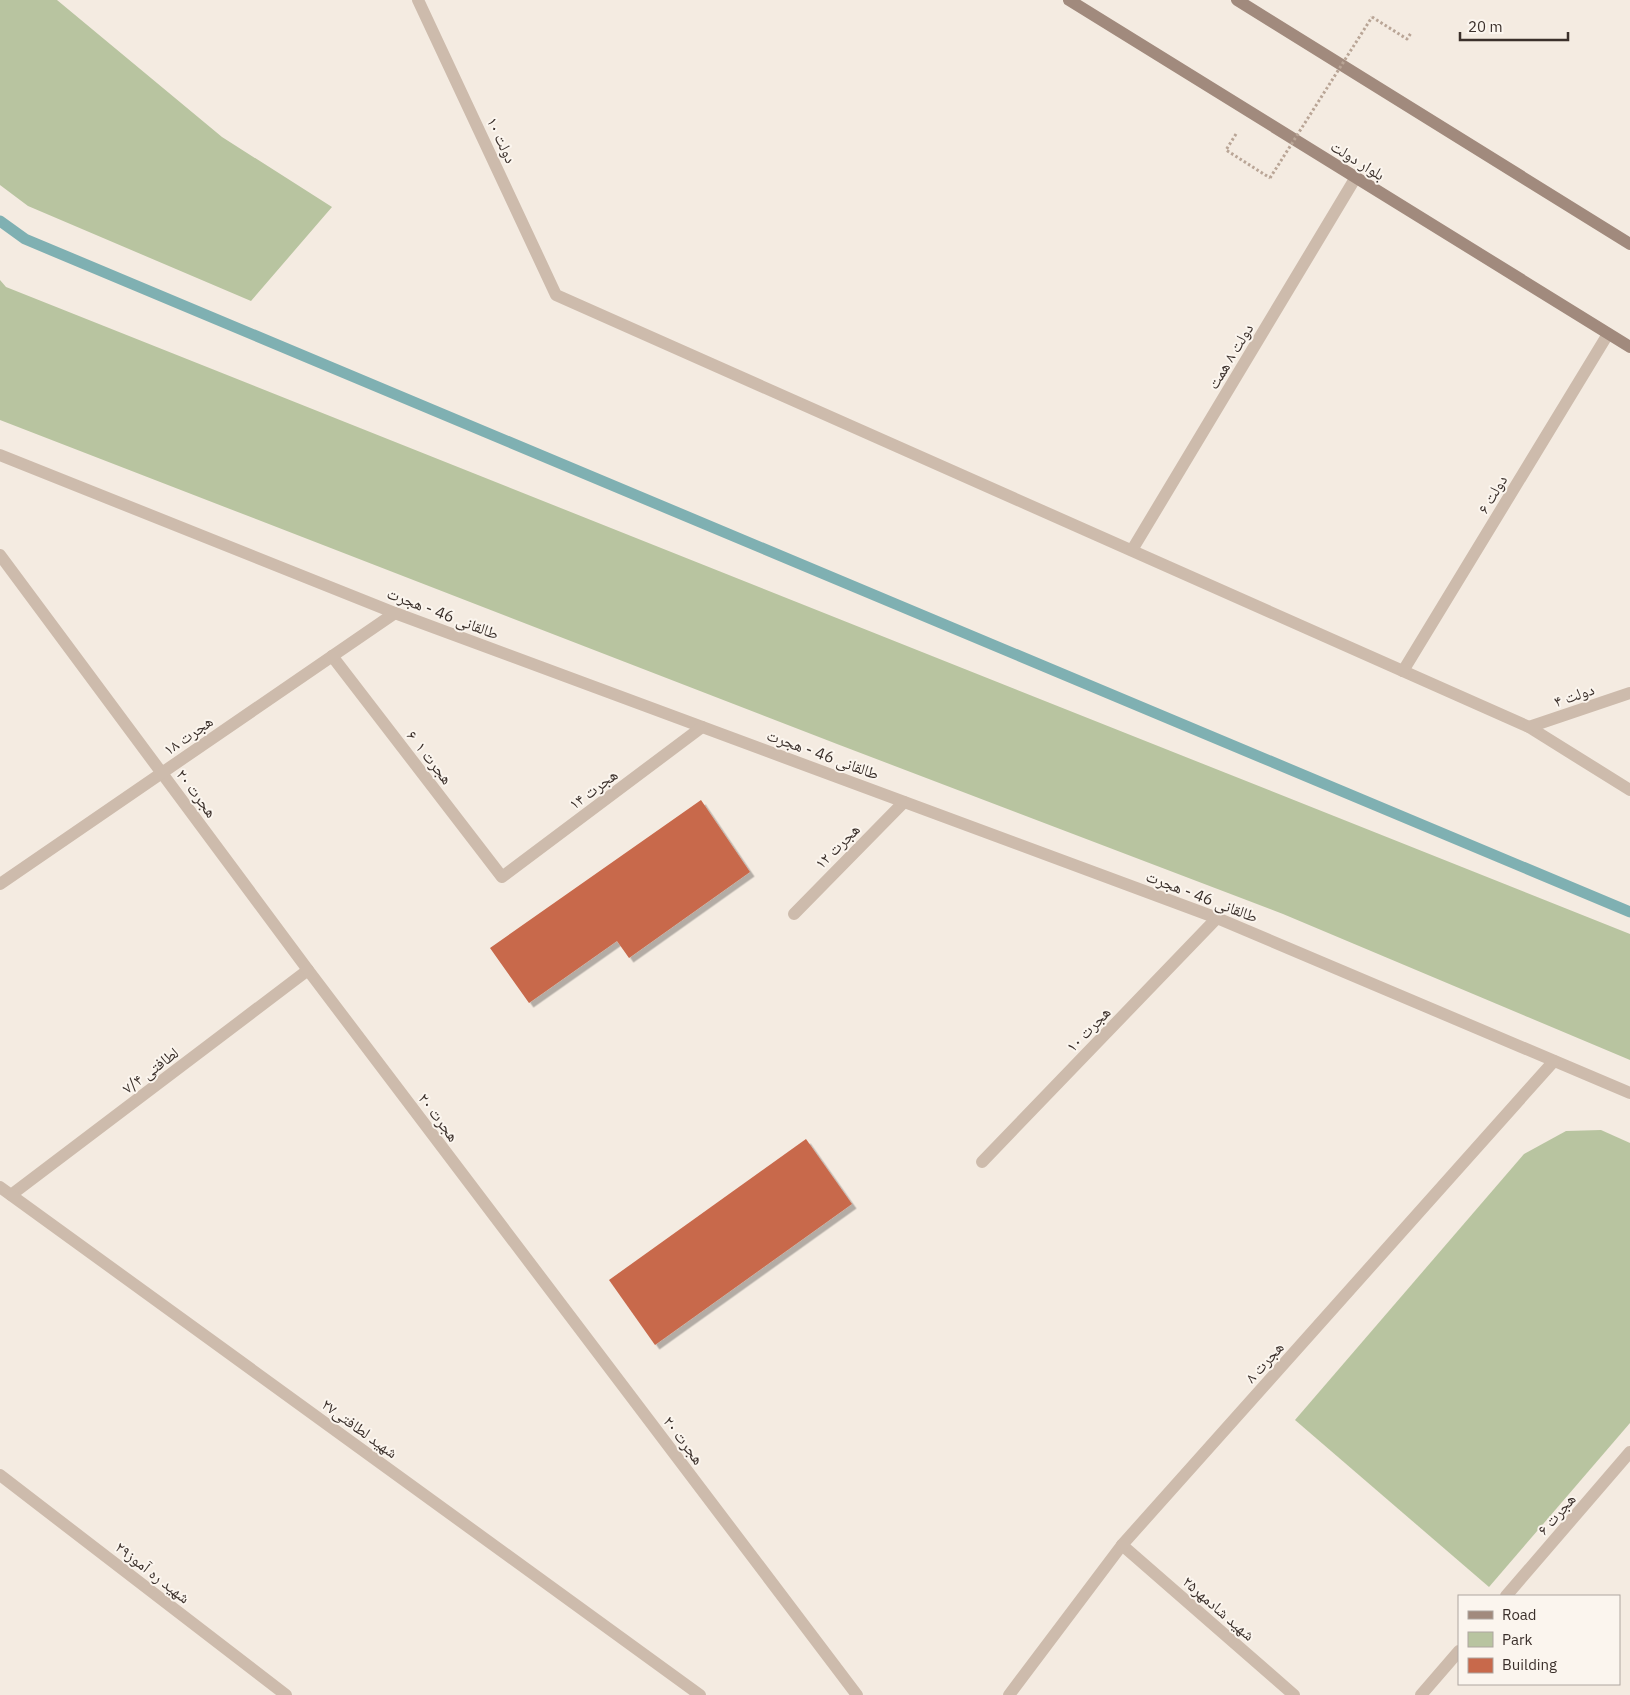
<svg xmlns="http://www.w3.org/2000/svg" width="1630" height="1695" viewBox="0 0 1630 1695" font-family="'IBM Plex Sans','Noto Naskh Arabic',sans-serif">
  <defs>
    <filter id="shadow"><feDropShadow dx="4.5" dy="4.5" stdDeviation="0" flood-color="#0004"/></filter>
  </defs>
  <rect width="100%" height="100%" fill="#f4ebe1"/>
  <g fill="#b8c4a0">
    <polygon points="0,0 57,0 222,137 332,207 251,301 28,206 0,185"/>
    <polygon points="0,280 6,287 1630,934 1630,1060 1283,914 837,744 0,420"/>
    <polygon points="1601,1130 1630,1143 1630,1423 1489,1587 1295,1420 1524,1154 1566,1131"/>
  </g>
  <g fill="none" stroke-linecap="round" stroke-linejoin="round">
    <polyline stroke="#7fb0b2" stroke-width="11" points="0,221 25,239 1630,912"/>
  </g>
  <g fill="#c8694b" filter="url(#shadow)">
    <polygon points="701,800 750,872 629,958 617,941 529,1003 490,948"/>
    <polygon points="806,1139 852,1204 655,1345 609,1280"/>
  </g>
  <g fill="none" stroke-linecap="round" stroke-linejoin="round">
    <g stroke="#b9a596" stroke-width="3" stroke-dasharray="2.5 2.5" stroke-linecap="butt">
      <polyline points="1372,17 1407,39 1411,33"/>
      <polyline points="1236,134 1226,150 1270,178"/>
    </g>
    <g stroke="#cdbbac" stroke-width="12">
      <polyline points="794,914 904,802"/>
      <polyline points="11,1195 308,970"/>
    </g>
    <g stroke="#cdbbac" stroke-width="12">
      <polyline points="418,0 556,295 1529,727 1630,790"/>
      <polyline points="0,455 395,613 1217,918 1630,1093"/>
      <polyline points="1132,550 1356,177"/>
      <polyline points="0,555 308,970 857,1695"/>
      <polyline points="332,656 502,877 702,727"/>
      <polyline points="1403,671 1608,334"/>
      <polyline points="1529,727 1630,693"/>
      <polyline points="0,884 395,613"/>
      <polyline points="982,1162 1217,918"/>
      <polyline points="0,1187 700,1695"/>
      <polyline points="0,1475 286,1695"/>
      <polyline points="1122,1545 1294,1695"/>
      <polyline points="1506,1596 1630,1452"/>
      <polyline points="1009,1695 1122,1545 1554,1061"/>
      <polyline points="1421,1695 1459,1651"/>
    </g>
    <g stroke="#a18a7d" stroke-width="12">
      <polyline points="1069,0 1630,347"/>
      <polyline points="1237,0 1630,244"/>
    </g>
    <polyline stroke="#b9a596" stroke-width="3" stroke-dasharray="2.5 2.5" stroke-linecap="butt" points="1270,178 1372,17"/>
  </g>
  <g text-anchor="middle" stroke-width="4" stroke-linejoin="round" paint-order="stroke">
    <g font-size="16" fill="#3b302b" stroke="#fbf5ee">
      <text transform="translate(502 140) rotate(65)" y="6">دولت ۱۰</text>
      <text transform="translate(1358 160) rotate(32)" y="6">بلوار دولت</text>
      <text transform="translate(1230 356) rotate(-59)" y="6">دولت ۸ همت</text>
      <text transform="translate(1492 494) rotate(-59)" y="6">دولت ۶</text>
      <text transform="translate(443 613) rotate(21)" y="6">طالقانی 46 - هجرت</text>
      <text transform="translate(1574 695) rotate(-19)" y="6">دولت ۴</text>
      <text transform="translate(188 735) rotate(-35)" y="6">هجرت ۱۸</text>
      <text transform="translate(823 754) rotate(20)" y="6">طالقانی 46 - هجرت</text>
      <text transform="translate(430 757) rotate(52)" y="6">هجرت ۱ ‍ ۶</text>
      <text transform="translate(593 789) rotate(-37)" y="6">هجرت ۱۴</text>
      <text transform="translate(197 793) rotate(53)" y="6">هجرت ۲۰</text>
      <text transform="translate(837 846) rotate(-45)" y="6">هجرت ۱۲</text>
      <text transform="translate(1202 896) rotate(21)" y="6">طالقانی 46 - هجرت</text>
      <text transform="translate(1088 1029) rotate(-46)" y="6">هجرت ۱۰</text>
      <text transform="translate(150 1070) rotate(-37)" y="6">لطافتی ۷/۴</text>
      <text transform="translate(439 1117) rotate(53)" y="6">هجرت ۲۰</text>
      <text transform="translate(1264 1362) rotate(-48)" y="6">هجرت ۸</text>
      <text transform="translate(360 1428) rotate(36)" y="6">شهید لطافتی۲۷</text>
      <text transform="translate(684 1440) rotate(53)" y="6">هجرت ۲۰</text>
      <text transform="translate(1556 1514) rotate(-49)" y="6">هجرت ۶</text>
      <text transform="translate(153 1572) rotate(38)" y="6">شهید ره آموز۲۹</text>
      <text transform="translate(1219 1608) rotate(41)" y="6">شهید شادمهر۲۵</text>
    </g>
  </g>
  <rect x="1458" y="1595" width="162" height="90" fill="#fbf5ee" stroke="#aea6a0"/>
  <rect x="1468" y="1611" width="25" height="8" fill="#a18a7d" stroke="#aea6a0"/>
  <text x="1502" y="1620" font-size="15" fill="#3b302b">Road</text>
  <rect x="1468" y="1632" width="25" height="15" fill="#b8c4a0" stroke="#aea6a0"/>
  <text x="1502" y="1645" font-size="15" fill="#3b302b">Park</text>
  <rect x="1468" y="1658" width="25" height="15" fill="#c8694b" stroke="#aea6a0"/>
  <text x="1502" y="1670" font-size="15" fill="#3b302b">Building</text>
  <path d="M1460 32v8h108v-8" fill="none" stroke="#3b302b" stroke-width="2.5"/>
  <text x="1468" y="32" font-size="15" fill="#3b302b" stroke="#fbf5ee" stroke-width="4" paint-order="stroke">20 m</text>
</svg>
